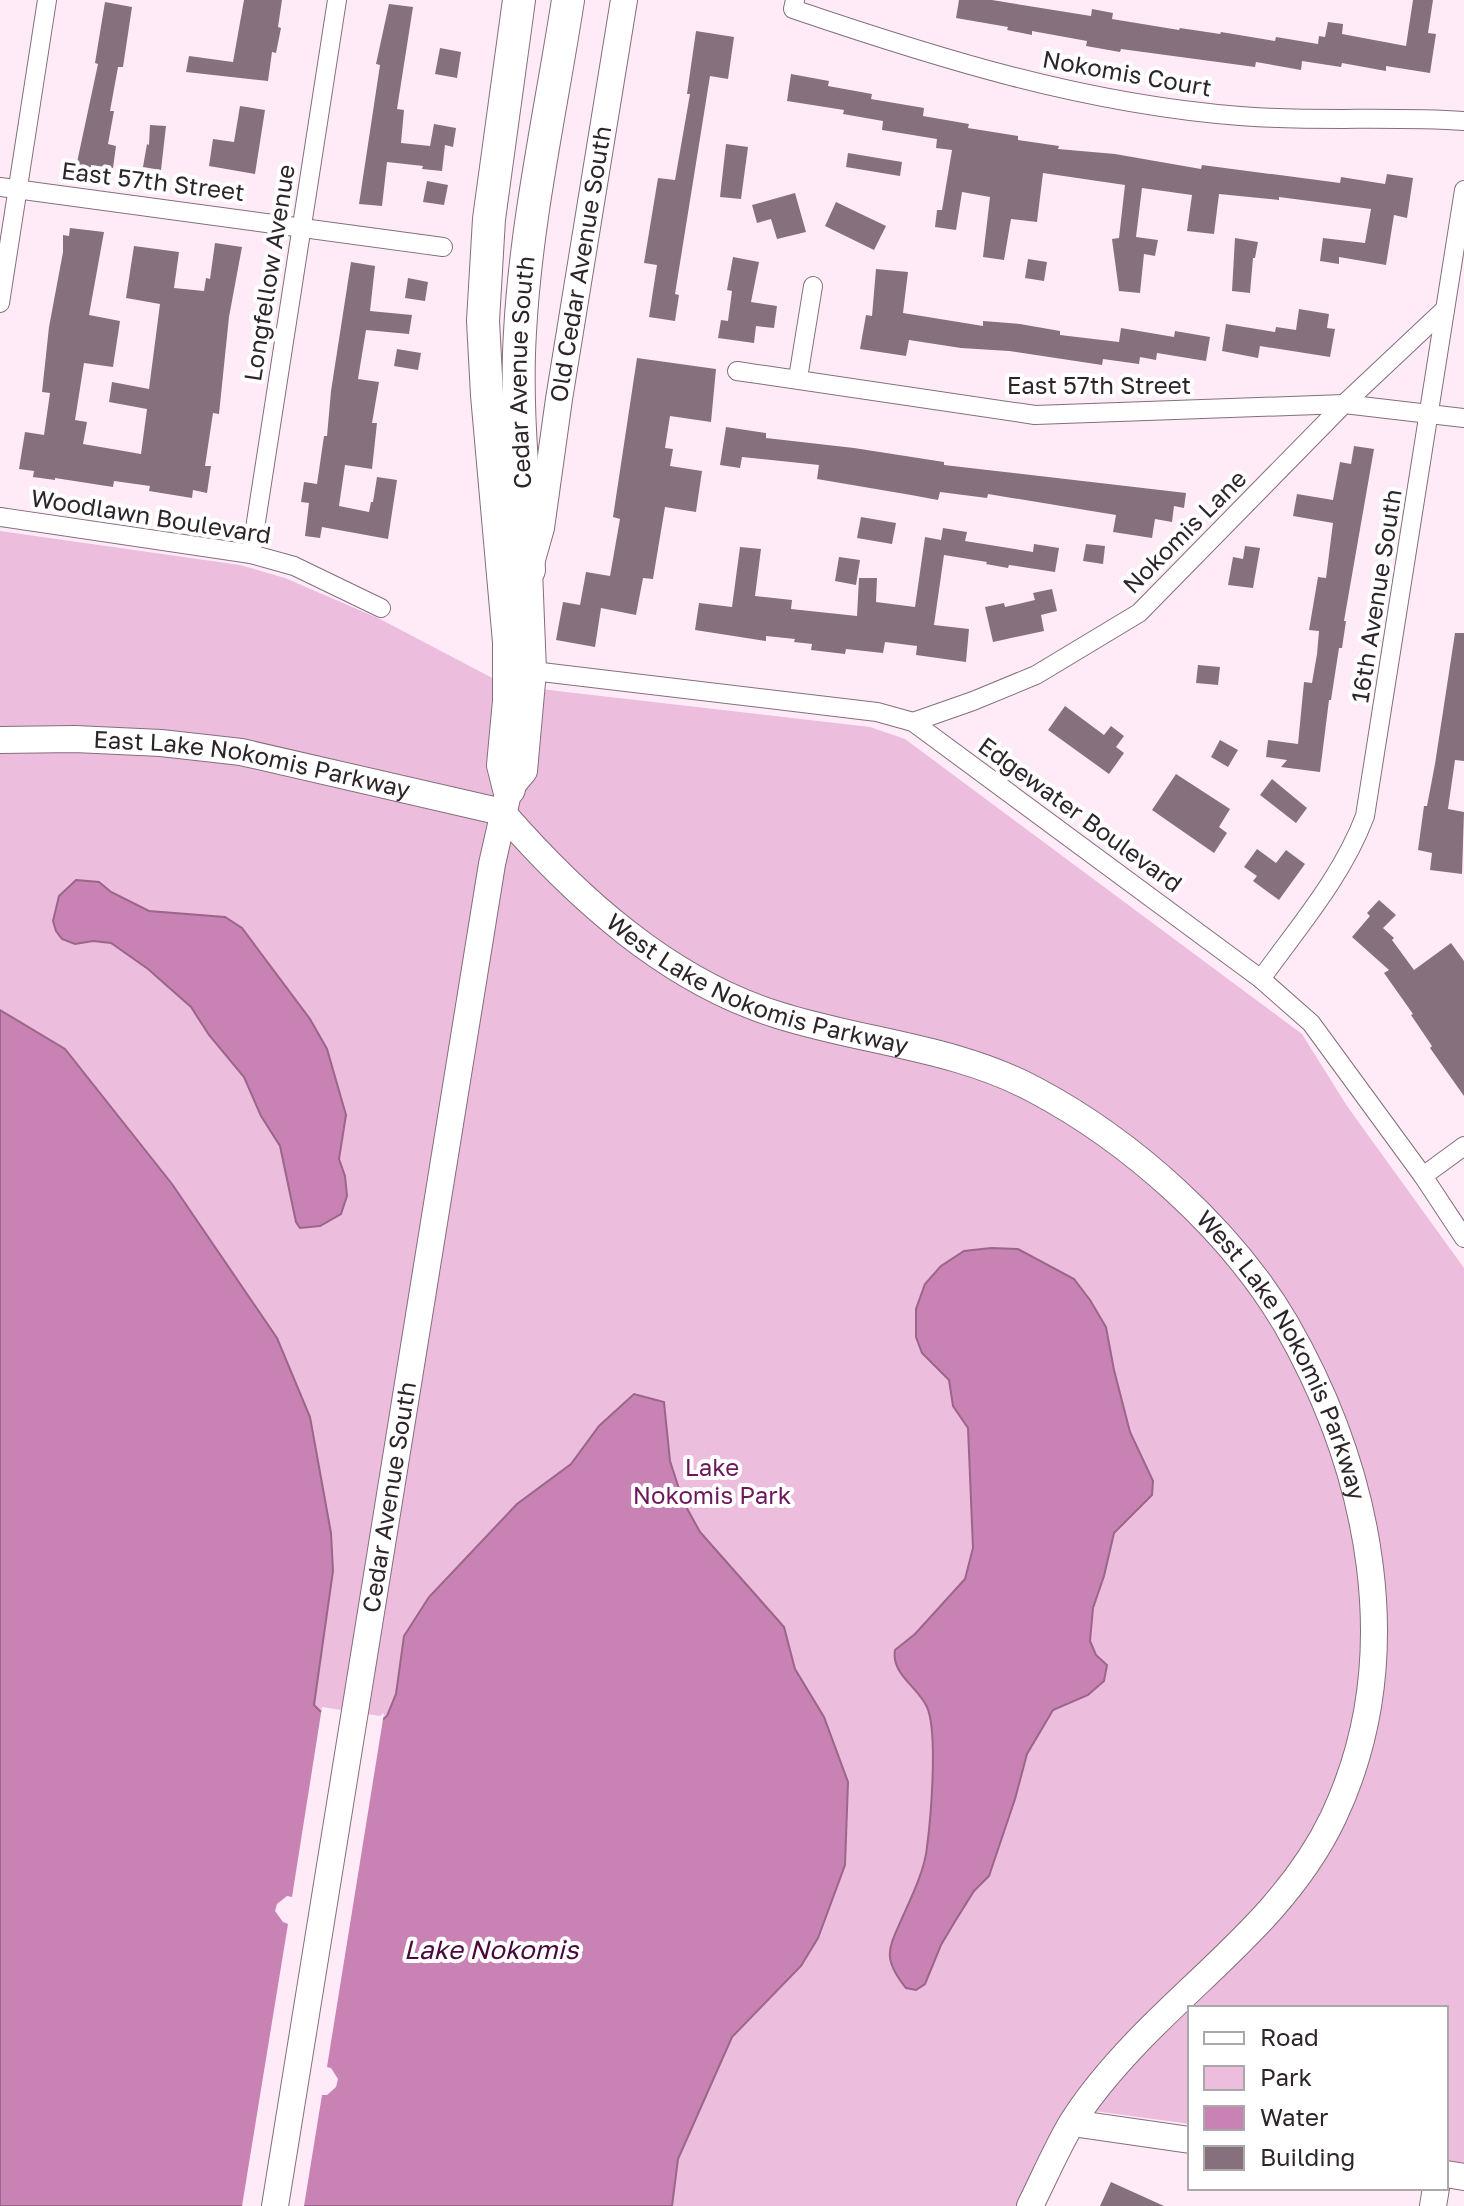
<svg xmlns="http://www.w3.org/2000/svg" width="1464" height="2206" viewBox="0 0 1464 2206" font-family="'Golos Text',sans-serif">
  <rect width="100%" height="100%" fill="#ffebf8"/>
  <polygon fill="#ecbddd" points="0,531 240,565 285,578 380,619 498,681 549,690 870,727 905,739 1302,1034 1347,1106 1464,1268 1464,2163 1446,2160 1446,2008 1190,2008 1190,2124 1072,2108 1020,2206 0,2206"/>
  <g fill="#c882b3" stroke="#9a668a" stroke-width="2">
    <polygon points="76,880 99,882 111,892 149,911 225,917 242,928 310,1019 327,1049 346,1115 339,1159 345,1176 347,1196 341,1214 320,1226 300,1228 296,1222 280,1146 261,1116 244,1077 209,1035 191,1007 148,969 111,943 93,941 75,944 62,939 56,931 53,921 59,896"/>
    <polygon points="0,1010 65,1049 172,1184 277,1338 310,1417 331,1533 333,1571 314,1705 320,1711 381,1721 387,1716 396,1694 404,1636 429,1597 517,1504 571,1464 599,1426 634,1394 664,1402 670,1461 683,1501 700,1532 784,1627 795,1669 824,1717 848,1782 845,1865 818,1938 801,1966 732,2037 678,2159 672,2206 0,2206"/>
    <path d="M991 1248 1018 1249 1074 1279 1090 1300 1106 1327 1114 1370 1130 1432 1153 1481 1152 1495 1114 1533 1104 1576 1093 1608 1090 1641 1096 1655 1107 1665 1104 1681 1088 1695 1053 1710 1027 1754 1015 1799 989 1876 974 1891 954 1923 941 1945 925 1984 916 1990 906 1988C881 1957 889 1948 903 1916 912 1896 925 1869 927 1847 931 1817 938 1732 927 1707 918 1687 891 1674 895 1650L915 1634 965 1579 973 1548 968 1428 953 1406 949 1380 922 1353 916 1337V1309L925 1284 941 1266 964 1251Z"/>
  </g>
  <polygon fill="#ffebf8" points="322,1707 380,1716 384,1713 327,2067 331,2068 338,2079 336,2087 327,2095 322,2095 304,2206 242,2206 288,1924 283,1922 275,1911 277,1904 287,1896 292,1897"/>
  <g fill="#86707e">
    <polygon points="244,0 282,0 278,27 281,28 276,53 272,52 268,81 186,72 189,56 233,62"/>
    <polygon points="959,0 992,0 1091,16 1092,9 1113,13 1112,19 1179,30 1180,28 1220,34 1221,32 1275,41 1276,37 1318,44 1319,36 1325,37 1328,22 1343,24 1342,34 1406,46 1413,0 1433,0 1428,33 1436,34 1430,73 1386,66 1386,71 1342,63 1341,67 1302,61 1301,70 1256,62 1255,67 1121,49 1120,52 1086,46 1087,41 1032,31 1032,35 1007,30 1008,27 956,18"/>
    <polygon points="105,2 132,7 123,67 118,67 110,111 114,111 108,144 116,146 113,168 91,165 91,169 76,167 98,64 95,63"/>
    <polygon points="389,4 413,7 397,109 404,110 401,143 430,146 434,124 456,128 453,147 445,145 442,171 422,169 423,166 387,162 382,206 359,204 380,65 376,64"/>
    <polygon points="696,31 734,37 728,79 710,76 675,294 679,295 675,321 649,317 657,265 644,263 658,178 675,180 690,94 687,94"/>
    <polygon points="440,48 461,52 457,78 435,74"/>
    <polygon points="791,74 829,81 828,86 872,94 871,99 924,108 923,116 969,124 968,128 1018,136 1018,140 1059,146 1058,149 1115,154 1201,169 1202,165 1340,183 1341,177 1385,184 1387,174 1413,178 1407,218 1394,215 1386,265 1339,257 1339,264 1320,261 1323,238 1365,243 1371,209 1279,197 1279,200 1219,194 1214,234 1187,231 1192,195 1142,188 1136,237 1158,240 1155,256 1144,254 1140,293 1119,291 1112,239 1119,238 1125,185 1043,173 1037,222 1011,219 1004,260 983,257 990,197 962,192 956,230 935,227 937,210 942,210 952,150 936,148 937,139 882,130 883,121 843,114 844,110 787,101"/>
    <polygon points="240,106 265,110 255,174 209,166 213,139 234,142"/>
    <polygon points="150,125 166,126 161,170 143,167 147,144 149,145"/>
    <polygon points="726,144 748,147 741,199 720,197"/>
    <polygon points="848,153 902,162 900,176 846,167"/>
    <polygon points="427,181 448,185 444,205 423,202"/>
    <polygon points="795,193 806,232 777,239 771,219 757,223 752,205"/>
    <polygon points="836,202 886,226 874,250 825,226"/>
    <polygon points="70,228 104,232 89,315 120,321 113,367 84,363 75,420 87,422 83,444 141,454 147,409 109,402 112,382 149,389 160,304 126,298 134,246 179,252 174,288 204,291 206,278 210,279 215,243 242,247 229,317 219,414 213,413 205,466 211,466 207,493 193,490 192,498 149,491 150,486 114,481 113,487 55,478 55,480 33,477 34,471 19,469 25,432 44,435 50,393 42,392 49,327 63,252 63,235 69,236"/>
    <polygon points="1235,238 1258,242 1255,258 1253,258 1250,293 1232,291"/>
    <polygon points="733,257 759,262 751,302 777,306 774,328 756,326 754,343 718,338 721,320 728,321 732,291 727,290"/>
    <polygon points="1028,259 1047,262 1044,281 1025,278"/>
    <polygon points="351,262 375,266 370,311 412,315 409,334 366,330 358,379 379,382 372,423 377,423 372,469 345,465 339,506 369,512 371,502 373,502 377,477 397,480 388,539 322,527 320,538 305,536 309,503 301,502 304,482 317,484 324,436 327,436 331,391"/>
    <polygon points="876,269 908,272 903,313 983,326 983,321 1020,324 1060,331 1060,335 1119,342 1121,328 1174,337 1175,331 1210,337 1206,361 1157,353 1156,360 1140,357 1139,364 1103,359 1102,365 1009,351 961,348 909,340 906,356 860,349 866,315 872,316"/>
    <polygon points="408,278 428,282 425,301 405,298"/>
    <polygon points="1299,309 1329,314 1327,328 1335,329 1330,357 1260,346 1258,358 1222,351 1226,324 1275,332 1276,327 1296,330"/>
    <polygon points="397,349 421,353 418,370 394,366"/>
    <polygon points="637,358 716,369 711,422 670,416 665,448 673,449 670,466 702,471 696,512 665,507 653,579 643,578 636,615 601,608 595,647 556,640 563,602 580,605 586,572 610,576 620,519 613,517"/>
    <polygon points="726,427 766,433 766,438 854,448 944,462 944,465 1186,493 1184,508 1174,506 1172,522 1155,519 1152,538 1113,532 1116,515 988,494 987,498 940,492 938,500 911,495 817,479 819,465 742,457 740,468 720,465"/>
    <polygon points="1354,446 1374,449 1344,621 1346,621 1342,648 1339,648 1331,700 1329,700 1320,772 1281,767 1287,760 1266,757 1268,740 1298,744 1304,682 1312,683 1317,654 1319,631 1309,630 1318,577 1326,578 1333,523 1293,516 1297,494 1333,500 1340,462 1351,464"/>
    <polygon points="861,517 896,523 892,544 857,538"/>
    <polygon points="943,528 967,532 965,541 1033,552 1034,544 1059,548 1055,572 1009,565 1008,568 986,564 987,562 944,555 934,625 969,629 966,662 916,655 917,646 885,642 883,653 846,649 845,654 811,650 812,644 794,642 795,639 766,636 766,641 695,630 699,603 732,607 740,547 761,549 755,596 792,600 791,609 857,616 859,578 877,578 876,602 915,607 925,537 941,540"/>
    <polygon points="1086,544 1105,546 1103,564 1083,561"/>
    <polygon points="1245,546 1260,548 1253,588 1228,585 1233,557 1243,559"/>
    <polygon points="839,557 860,560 856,585 835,581"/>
    <polygon points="1052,589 1057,611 1041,615 1044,631 993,642 985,607 1004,603 1005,607 1035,600 1033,593"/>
    <polygon points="1455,633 1464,633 1464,761 1455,760 1448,809 1464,812 1462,874 1430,870 1432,853 1418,850 1424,806 1427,806 1435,764"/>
    <polygon points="1198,665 1220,667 1218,685 1196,683"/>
    <polygon points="1065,706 1104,735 1111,726 1124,736 1116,747 1124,753 1109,774 1048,730"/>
    <polygon points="1220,740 1238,750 1228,767 1211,757"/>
    <polygon points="1176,774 1230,809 1219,827 1227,833 1214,853 1152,810"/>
    <polygon points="1272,779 1307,808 1296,823 1260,795"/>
    <polygon points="1257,849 1276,863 1286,850 1305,864 1279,900 1253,881 1257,876 1244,867"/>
    <polygon points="1379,900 1396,915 1383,928 1394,938 1392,940 1414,970 1451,943 1464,961 1464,1096 1430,1048 1432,1046 1411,1015 1413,1014 1384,973 1389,970 1352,937 1370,916 1367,913"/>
    <polygon points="1111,2182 1164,2206 1100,2206"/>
  </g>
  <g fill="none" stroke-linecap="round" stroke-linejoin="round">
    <defs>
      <g id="street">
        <path d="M795 0 793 9C940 59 1085 104 1240 116 1314 122 1390 116 1464 121"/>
        <polyline points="0,187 443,247"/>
        <polyline points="0,303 47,0"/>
        <polyline points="737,371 1035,415 1344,404 1464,418"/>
        <polyline points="798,378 813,286"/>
        <polyline points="0,517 251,554 294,566 381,608"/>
        <polyline points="251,554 337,0"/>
        <polyline points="533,671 877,712 913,722 1261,979 1311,1023 1423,1176 1464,1238"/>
        <polyline points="913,722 973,701 1036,675 1139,613 1344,404 1445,309"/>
        <path d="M1261 979C1299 926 1342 877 1365 816L1464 190"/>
        <polyline points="1423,1176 1464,1146"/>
      </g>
      <g id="secondary">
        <path id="s1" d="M0 740 75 739 161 743 241 752 502 812"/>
        <path id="s2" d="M502 812C576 897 668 981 778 1015 863 1042 955 1047 1035 1090 1131 1141 1230 1229 1286 1324 1371 1472 1409 1658 1333 1818 1289 1910 1207 1969 1138 2041 1114 2066 1088 2096 1070 2126 1055 2152 1043 2180 1030 2206"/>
        <polyline points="1072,2123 1190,2140"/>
        <polyline points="1446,2174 1464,2177"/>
        <path id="s3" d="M275 2206 492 864 509 789 524 771 533 671 529 570 541 528 559 399 624 0"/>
        <polyline points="1433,2206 1436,2188"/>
      </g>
      <g id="highway">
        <path id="s4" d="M529 570C525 491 515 411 520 332 526 221 551 110 568 0"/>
        <polyline points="509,789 503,765 509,701 509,642 487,395 483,321 489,219 519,0"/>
      </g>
    </defs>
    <use href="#street" stroke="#846e7c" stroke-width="20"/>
    <use href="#secondary" stroke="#846e7c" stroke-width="28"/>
    <use href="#highway" stroke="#846e7c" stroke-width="34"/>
    <use href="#street" stroke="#fff" stroke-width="18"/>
    <use href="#secondary" stroke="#fff" stroke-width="26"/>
    <use href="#highway" stroke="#fff" stroke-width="32"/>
  </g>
  <g text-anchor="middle" stroke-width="8" stroke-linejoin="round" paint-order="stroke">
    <g font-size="24" fill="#2e252b" stroke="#fff">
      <text transform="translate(1127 74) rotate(10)" y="8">Nokomis Court</text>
      <text transform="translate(153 182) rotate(7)" y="8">East 57th Street</text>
      <text dy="8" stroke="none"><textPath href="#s3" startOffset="1972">Old Cedar Avenue South</textPath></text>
      <text transform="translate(270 273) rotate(-81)" y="8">Longfellow Avenue</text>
      <text dy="8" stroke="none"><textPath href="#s4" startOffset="198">Cedar Avenue South</textPath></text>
      <text x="1099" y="394">East 57th Street</text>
      <text transform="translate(151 517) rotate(9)" y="8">Woodlawn Boulevard</text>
      <text transform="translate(1185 532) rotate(-45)" y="8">Nokomis Lane</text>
      <text transform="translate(1377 596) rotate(-81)" y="8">16th Avenue South</text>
      <text dy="8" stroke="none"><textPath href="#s1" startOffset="254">East Lake Nokomis Parkway</textPath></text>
      <text transform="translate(1080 815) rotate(36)" y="8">Edgewater Boulevard</text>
      <text dy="8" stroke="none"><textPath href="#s2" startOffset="316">West Lake Nokomis Parkway</textPath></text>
      <text dy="8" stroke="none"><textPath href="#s2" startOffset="988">West Lake Nokomis Parkway</textPath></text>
      <text dy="8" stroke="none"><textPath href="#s3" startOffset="718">Cedar Avenue South</textPath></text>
    </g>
    <g font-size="24" fill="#6c185a" stroke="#fff">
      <text x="712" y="1476">Lake<tspan x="712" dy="28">Nokomis Park</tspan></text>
    </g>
    <g font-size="26" font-style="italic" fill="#49093c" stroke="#fff">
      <text x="491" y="1959">Lake Nokomis</text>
    </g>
  </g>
  <rect x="1188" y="2006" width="260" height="184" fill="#ffffff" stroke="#aba8aa" stroke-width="2"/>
  <rect x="1204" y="2032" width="40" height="12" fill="#ffffff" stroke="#aba8aa" stroke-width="2"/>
  <text x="1260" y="2046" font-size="24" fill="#2e252b">Road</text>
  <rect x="1204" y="2066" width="40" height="24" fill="#ecbddd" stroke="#aba8aa" stroke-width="2"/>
  <text x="1260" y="2086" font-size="24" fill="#2e252b">Park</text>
  <rect x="1204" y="2106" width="40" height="24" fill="#c882b3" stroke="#aba8aa" stroke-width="2"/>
  <text x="1260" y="2126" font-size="24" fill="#2e252b">Water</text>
  <rect x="1204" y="2146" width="40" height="24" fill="#86707e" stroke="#aba8aa" stroke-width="2"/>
  <text x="1260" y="2166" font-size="24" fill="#2e252b">Building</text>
</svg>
